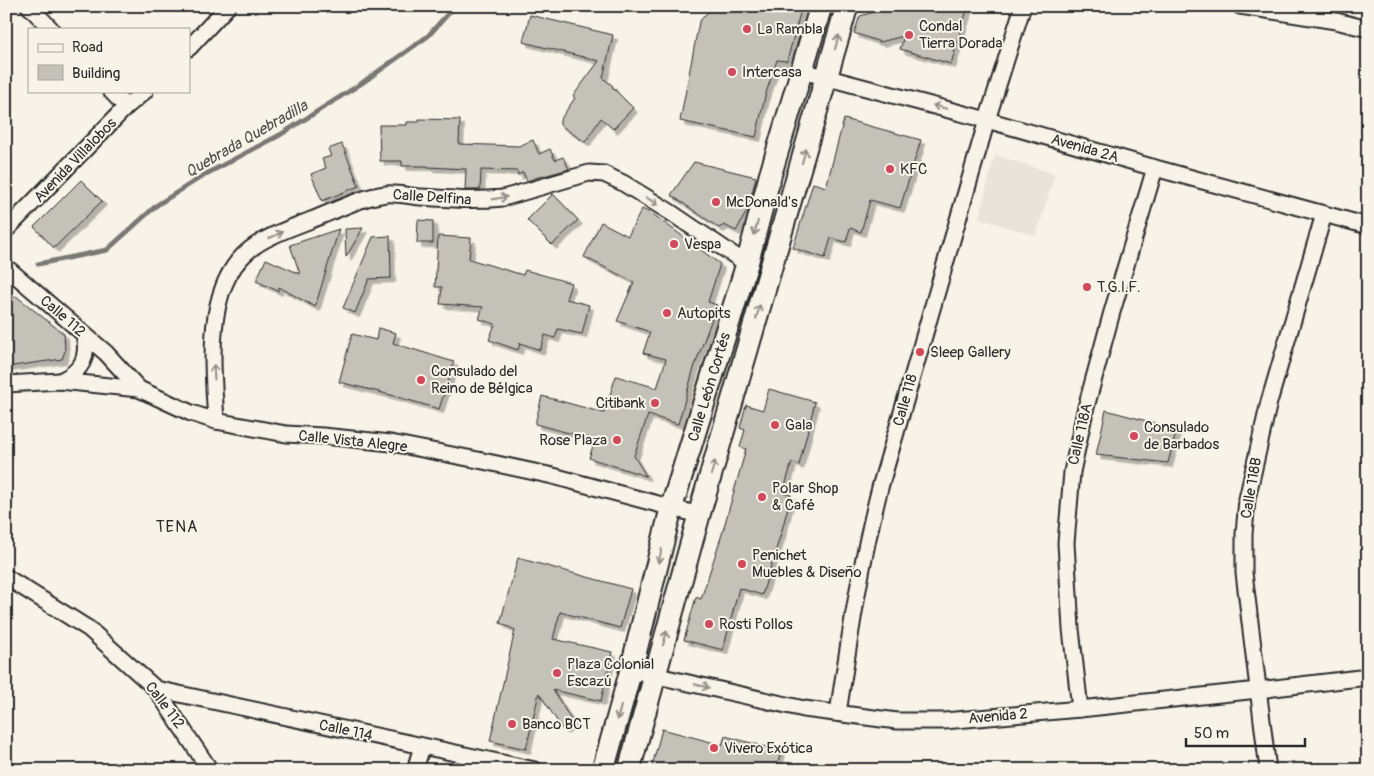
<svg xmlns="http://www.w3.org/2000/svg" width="1374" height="776" viewBox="0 0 1374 776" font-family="Pangolin,sans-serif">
  <defs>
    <filter id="shadow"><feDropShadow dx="4.5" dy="4.5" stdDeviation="0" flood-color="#0004"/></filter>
  </defs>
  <rect width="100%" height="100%" fill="#f7f3e8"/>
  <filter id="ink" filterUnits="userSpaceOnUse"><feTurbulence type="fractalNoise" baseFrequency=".02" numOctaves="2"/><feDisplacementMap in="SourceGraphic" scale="10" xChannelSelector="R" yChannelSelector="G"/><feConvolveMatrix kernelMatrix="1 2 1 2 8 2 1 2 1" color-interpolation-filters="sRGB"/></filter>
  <g filter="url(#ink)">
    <polygon fill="#e8e4da" points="995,155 1055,174 1036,236 979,218"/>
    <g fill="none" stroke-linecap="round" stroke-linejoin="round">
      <polyline stroke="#7a7874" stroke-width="5" points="38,264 107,250 157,205 206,174 280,135 362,83 428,36 455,6"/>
    </g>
    <g fill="#c4c1b9" stroke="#2b2b2b" filter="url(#shadow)">
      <polygon points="713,6 802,6 787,61 777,60 765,96 756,137 680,121 699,22"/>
      <polygon points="895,6 968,6 951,64 900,49 904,36 880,42 854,33 860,16"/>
      <polygon points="530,15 613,35 603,78 613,86 612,87 633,108 613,129 601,118 585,142 560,125 560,120 575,98 573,96 599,61 523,42"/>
      <polygon points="419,119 460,120 459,144 519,146 533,140 539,154 550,149 555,160 563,157 569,169 544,176 544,175 527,181 523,172 518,175 517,171 481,170 480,190 465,190 466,169 428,167 428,166 402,166 402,161 380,161 379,125 407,125 407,122 419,122"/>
      <polygon points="844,119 921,140 900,208 870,200 861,232 850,228 846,242 831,238 825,258 793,248 813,183 826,187"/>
      <polygon points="342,144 359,186 322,201 311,174 326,168 322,159 331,156 328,149"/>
      <polygon points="694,162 756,177 748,209 736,231 724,225 719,228 671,195"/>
      <polygon points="81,180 102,201 54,248 34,227"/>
      <polygon points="553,194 578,220 552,245 527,220"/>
      <polygon points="642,209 654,215 720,264 708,302 717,305 694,368 678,424 648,415 634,456 646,476 589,458 595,440 535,424 542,396 604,413 616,376 657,388 666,359 643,353 650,332 617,321 634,282 584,257 601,222 628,236"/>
      <polygon points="418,220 433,221 433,243 417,243"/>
      <polygon points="363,228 346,257 345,229"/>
      <polygon points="339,229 315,307 279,287 278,291 256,281 266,259 300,274 290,245"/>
      <polygon points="390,236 391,278 369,279 355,313 343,308 373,237"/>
      <polygon points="438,236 471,238 469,259 523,275 525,270 571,283 566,299 589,305 582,334 558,329 555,338 545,335 540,350 520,343 518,350 489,340 495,324 479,319 483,307 440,304 442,287 435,287"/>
      <polygon points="16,296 64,334 65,351 62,359 6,367 6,302"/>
      <polygon points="378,328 396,333 393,343 454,362 439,409 391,395 339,382 352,334 376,340"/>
      <polygon points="769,389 815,402 799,465 792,462 783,493 791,495 782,530 762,595 739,588 723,650 684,640 696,597 701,599 722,534 746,449 740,447 745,430 740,428 746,405 763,410"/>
      <polygon points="1106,410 1177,429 1168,463 1096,455"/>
      <polygon points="518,558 631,589 620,628 560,612 553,639 612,652 601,701 553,690 573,723 563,730 539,693 526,749 490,741 515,630 500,623"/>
      <polygon points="662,729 722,745 725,736 781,751 776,770 651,770"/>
    </g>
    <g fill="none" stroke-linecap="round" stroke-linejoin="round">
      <defs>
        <g id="street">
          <polyline points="29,6 51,29"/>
          <polyline points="1240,6 1336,21 1368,29"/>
          <polyline points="189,48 228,6"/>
          <polyline points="802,71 987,120 1155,168 1368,226"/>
          <polyline points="111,91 126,107"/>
          <polyline points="6,230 126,107 145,91"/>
          <polyline points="6,267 106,353 139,389"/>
          <path d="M60 381C82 371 89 358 84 334"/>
          <polyline points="6,384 60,381 139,389 191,413 216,421 286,434 323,436 391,443 483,461 553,476 699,515"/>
          <path d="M216 421C213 366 202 280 256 245 272 234 293 227 311 220 335 211 361 197 386 194 397 193 409 196 420 197 448 199 475 201 503 198L589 173 604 174 623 183 670 212 747 264"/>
          <polyline points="6,577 89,629 156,689 210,770"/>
          <polyline points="631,670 804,709 897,721 944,721 1080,709 1258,690 1368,677"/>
          <polyline points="156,689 535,770"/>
          <polyline points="1080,709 1071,629 1066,543 1072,472 1085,411 1112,312 1155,168"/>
          <path d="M838 713C850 636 861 559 881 484L987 120 1023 6"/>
          <polyline points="415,770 422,746"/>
          <polyline points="1268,770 1244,573 1244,534 1247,499 1269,402 1324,214"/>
        </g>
        <g id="secondary">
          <polyline points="603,770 631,670 671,509 747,264 770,176 821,6"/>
          <polyline points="629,770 699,515 847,6"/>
        </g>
      </defs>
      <use href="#street" stroke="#2b2b2b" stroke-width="19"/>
      <use href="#secondary" stroke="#2b2b2b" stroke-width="25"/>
      <use href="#street" stroke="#f7f3e8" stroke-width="15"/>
      <use href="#secondary" stroke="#f7f3e8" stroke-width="21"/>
    </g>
    <defs><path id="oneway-shaft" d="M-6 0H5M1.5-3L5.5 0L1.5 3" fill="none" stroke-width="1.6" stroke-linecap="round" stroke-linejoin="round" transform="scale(1.25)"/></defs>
    <g stroke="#918f8a">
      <use href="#oneway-shaft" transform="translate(837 42) rotate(-74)"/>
      <use href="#oneway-shaft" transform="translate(940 107) rotate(-165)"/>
      <use href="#oneway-shaft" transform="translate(804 156) rotate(-74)"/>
      <use href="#oneway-shaft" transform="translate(500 198) rotate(-9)"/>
      <use href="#oneway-shaft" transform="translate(652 201) rotate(31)"/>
      <use href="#oneway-shaft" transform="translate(756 228) rotate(105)"/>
      <use href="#oneway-shaft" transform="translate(276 235) rotate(-26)"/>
      <use href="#oneway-shaft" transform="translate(758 312) rotate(-74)"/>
      <use href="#oneway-shaft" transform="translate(214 372) rotate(-93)"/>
      <use href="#oneway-shaft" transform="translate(713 468) rotate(-74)"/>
      <use href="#oneway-shaft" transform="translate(660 556) rotate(104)"/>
      <use href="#oneway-shaft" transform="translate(665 638) rotate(-74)"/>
      <use href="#oneway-shaft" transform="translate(702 686) rotate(13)"/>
      <use href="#oneway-shaft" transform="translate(619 713) rotate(106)"/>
    </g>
  </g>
  <g fill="#d1495b" stroke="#f7f3e8" stroke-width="2">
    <circle cx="747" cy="29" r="5"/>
    <circle cx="909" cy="35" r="5"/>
    <circle cx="732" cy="72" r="5"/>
    <circle cx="890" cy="169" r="5"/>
    <circle cx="716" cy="202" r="5"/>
    <circle cx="674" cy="244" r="5"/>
    <circle cx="1087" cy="287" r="5"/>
    <circle cx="667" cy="313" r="5"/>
    <circle cx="920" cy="352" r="5"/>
    <circle cx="421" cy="380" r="5"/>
    <circle cx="655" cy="403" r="5"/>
    <circle cx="775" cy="425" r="5"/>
    <circle cx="1134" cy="436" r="5"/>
    <circle cx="617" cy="440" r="5"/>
    <circle cx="762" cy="497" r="5"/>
    <circle cx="742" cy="564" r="5"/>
    <circle cx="709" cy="624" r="5"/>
    <circle cx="557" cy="673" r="5"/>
    <circle cx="512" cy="724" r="5"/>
    <circle cx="714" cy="748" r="5"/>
  </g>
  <g text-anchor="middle" stroke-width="4" stroke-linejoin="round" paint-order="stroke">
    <g font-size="15" fill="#2b2b2b" stroke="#f7f3e8" text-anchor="start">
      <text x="919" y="31">Condal<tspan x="919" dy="17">Tierra Dorada</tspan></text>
      <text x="757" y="34">La Rambla</text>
      <text x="742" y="77">Intercasa</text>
      <text x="900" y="174">KFC</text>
      <text x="726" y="207">McDonald's</text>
      <text x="684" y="249">Vespa</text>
      <text x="1097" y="292">T.G.I.F.</text>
      <text x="677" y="318">Autopits</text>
      <text x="930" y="357">Sleep Gallery</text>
      <text x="431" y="376">Consulado del<tspan x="431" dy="17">Reino de Bélgica</tspan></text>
      <text x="645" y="408" text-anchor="end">Citibank</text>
      <text x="785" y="430">Gala</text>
      <text x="1144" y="432">Consulado<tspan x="1144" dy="17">de Barbados</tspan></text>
      <text x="607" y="445" text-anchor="end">Rose Plaza</text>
      <text x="772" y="493">Polar Shop<tspan x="772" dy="17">&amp; Café</tspan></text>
      <text x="752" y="560">Penichet<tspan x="752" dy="17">Muebles &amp; Diseño</tspan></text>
      <text x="719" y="629">Rosti Pollos</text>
      <text x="567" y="669">Plaza Colonial<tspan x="567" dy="17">Escazú</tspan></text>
      <text x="522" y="729">Banco BCT</text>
      <text x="724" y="753">Vivero Exótica</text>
    </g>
    <g font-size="15" fill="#2b2b2b" stroke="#f7f3e8">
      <text transform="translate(1085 148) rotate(16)" y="5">Avenida 2A</text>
      <text transform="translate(75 160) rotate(-46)" y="5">Avenida Villalobos</text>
      <text transform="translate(432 197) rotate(4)" y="5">Calle Delfina</text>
      <text transform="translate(63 316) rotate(41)" y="5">Calle 112</text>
      <text transform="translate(709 387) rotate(-73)" y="5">Calle León Cortés</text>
      <text transform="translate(905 400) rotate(-74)" y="5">Calle 118</text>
      <text transform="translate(1080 434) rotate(-77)" y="5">Calle 118A</text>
      <text transform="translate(353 441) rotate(6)" y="5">Calle Vista Alegre</text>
      <text transform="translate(1251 488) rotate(-80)" y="5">Calle 118B</text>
      <text transform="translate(165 705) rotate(53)" y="5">Calle 112</text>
      <text transform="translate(998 716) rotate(-5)" y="5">Avenida 2</text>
      <text transform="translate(346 730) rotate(12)" y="5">Calle 114</text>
    </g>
    <g font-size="16" font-style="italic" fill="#53524f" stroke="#f7f3e8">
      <text transform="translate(246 138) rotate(-30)" y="6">Quebrada Quebradilla</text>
    </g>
    <g font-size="16" letter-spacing="1" fill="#2b2b2b" stroke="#f7f3e8">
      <text x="177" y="532">TENA</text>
    </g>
  </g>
  <rect width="1374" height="776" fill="none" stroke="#f7f3e8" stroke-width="25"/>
  <rect x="12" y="12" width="1349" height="751" fill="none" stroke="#2b2b2b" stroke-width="2" filter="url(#ink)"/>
  <rect x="28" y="28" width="162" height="65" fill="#f7f3e8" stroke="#a5a39c"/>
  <rect x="38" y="44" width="25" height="8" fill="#f7f3e8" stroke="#a5a39c"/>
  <text x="72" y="52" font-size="15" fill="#2b2b2b">Road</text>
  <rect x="38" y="65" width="25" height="15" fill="#c4c1b9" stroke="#a5a39c"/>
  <text x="72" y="78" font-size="15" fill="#2b2b2b">Building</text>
  <path d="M1186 738v8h119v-8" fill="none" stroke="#2b2b2b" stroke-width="2.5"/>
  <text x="1194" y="738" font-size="15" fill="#2b2b2b" stroke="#f7f3e8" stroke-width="4" paint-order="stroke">50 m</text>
</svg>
